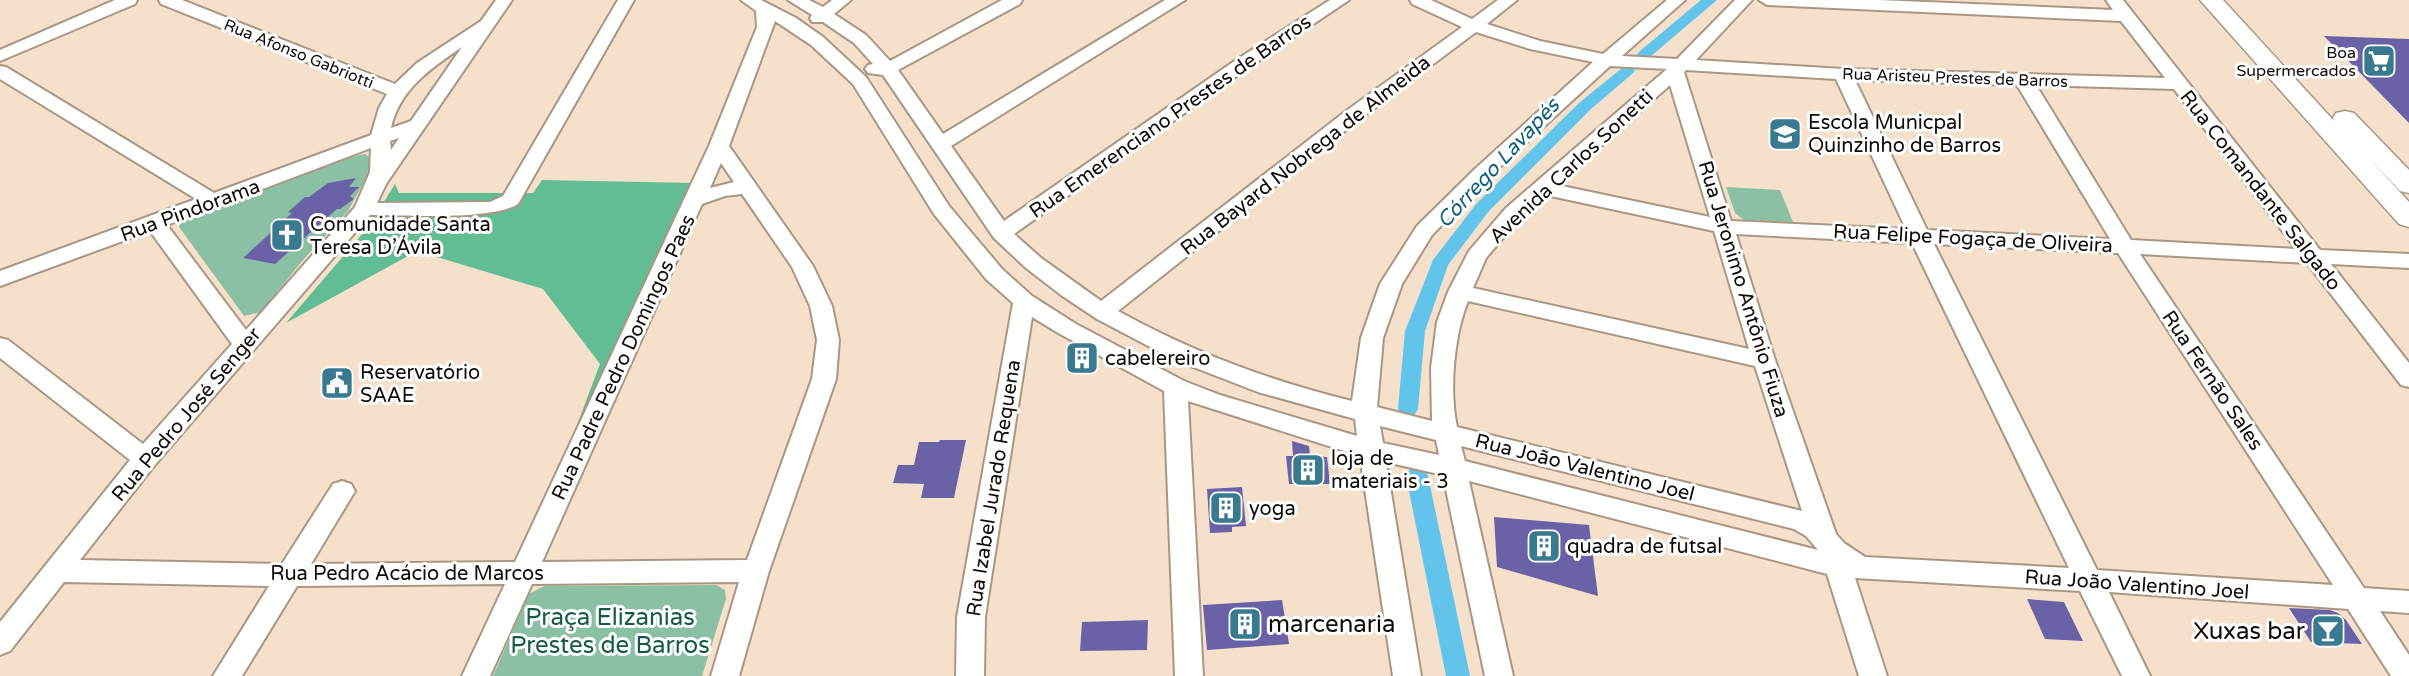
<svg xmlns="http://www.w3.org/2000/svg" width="2409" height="676" viewBox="0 0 2409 676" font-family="'Varela Round',sans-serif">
  <rect width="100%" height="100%" fill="#f5e0cb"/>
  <g fill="#8bc0a5">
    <polygon points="365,154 372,159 365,180 348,211 303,260 261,312 244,316 179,227 180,223 186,218 351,157"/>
    <polygon points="1726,187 1780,190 1793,222 1744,220 1735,213"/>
    <polygon points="716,585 725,590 726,599 702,676 493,676 529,594 544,586"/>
  </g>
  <polygon fill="#62bc94" points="542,180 693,183 572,438 600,364 543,289 417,251 286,323 369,226 395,184 399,193 533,193"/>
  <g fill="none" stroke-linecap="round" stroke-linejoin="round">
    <g fill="#63c4eb" fill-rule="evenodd">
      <polygon points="1701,0 1717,0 1650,57 1640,57 1637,54 1640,51"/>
      <polygon points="1627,66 1632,68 1635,71 1632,74 1591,109 1489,211 1448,265 1425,331 1418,409 1415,414 1408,417 1401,414 1398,409 1405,331 1433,260 1477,203 1579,103 1622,68"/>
      <polygon points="1417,468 1425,470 1428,476 1470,676 1446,676 1406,476 1409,470"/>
    </g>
  </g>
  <g fill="#6a62a7">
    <polygon points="2324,36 2409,39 2409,123 2370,83"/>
    <polygon points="356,178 349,187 359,187 350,196 354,199 340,209 337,209 275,264 243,258 292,213 288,212 305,197 309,197 328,183"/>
    <polygon points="940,440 966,440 954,498 921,498 924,484 893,483 898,465 914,465 919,442 939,442"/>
    <polygon points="1292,441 1309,446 1310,456 1327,457 1330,484 1289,484 1286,456 1293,456"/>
    <polygon points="1242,487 1246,526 1232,527 1232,532 1210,533 1207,489"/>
    <polygon points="1494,517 1589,525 1598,596 1497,567"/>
    <polygon points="2027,599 2064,602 2083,641 2045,639"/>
    <polygon points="1282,600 1289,644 1207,650 1203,605"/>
    <polygon points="2289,608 2330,610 2338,613 2346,620 2362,644 2311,642"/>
    <polygon points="1148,620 1147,650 1080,651 1082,622"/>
  </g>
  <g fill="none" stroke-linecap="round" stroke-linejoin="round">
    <defs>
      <g id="minor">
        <polygon points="115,0 137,0 135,4 0,61 0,50"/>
        <path d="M159 0H182L395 84 417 63 481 21 496 0H512L386 184 377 203 490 202 503 196 618 0H634L518 204C491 221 405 215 370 215L154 466 80 560 282 564 333 484 342 481 351 484 355 491 311 564 515 562 709 146 757 27 756 11 741 0H761L796 18 823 37 866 77 949 206 1002 269 1032 296 1076 324 1184 381 1220 395 1357 436 1355 419 1258 392 1175 360 1097 319 1061 295 1026 268 994 238 883 75 868 73 865 69 868 65 873 64 854 43 823 22H812L810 18 812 15 788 0H809L823 7 832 0H851L834 14 866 35 890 61 1002 0H1022L1020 4 898 70 943 134 1165 0H1185L951 146 1004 221 1236 60 1330 0H1349L1248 68 1014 234 1041 258 1101 301 1346 111 1462 27 1412 4 1410 0H1431L1472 19 1498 0H1517L1487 24 1540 41 1603 54 1667 0H1685L1622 56 1677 59 1735 0H1752L1696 60 1843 69 2165 78 2121 21 1767 5 1759 0H1879L2113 10 2106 0H2123L2320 250 2409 254V268L2331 264 2409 363V387L2401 385 2307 263 2140 254 2364 588 2409 591V613L2380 611 2409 655V676H2391L2348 609 2109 592 2150 676H2122L2080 591 1855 578 1887 676H1859L1827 574 1469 481 1513 676H1485L1443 475 1386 462 1421 676H1393L1360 456 1188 401 1203 676H1175L1164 391 1060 334 1032 317 985 617 984 676H956L957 617 1013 303 986 279 934 214 853 84 811 45 775 21 729 146 813 266 832 306 839 340 836 379 769 571 739 676H711L739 582 532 584 490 676H462L505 584 297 586 242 676H213L269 586 64 582 10 651 0 655V622L130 460 0 358V338L8 340 143 444 232 344 150 231 0 286V271L196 199 0 79V66L6 67 214 193 371 135 379 108 387 94 161 4ZM1476 32 1530 49 1593 62 1476 168 1417 226 1380 284 1361 338 1352 401C1270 381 1192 352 1118 311L1360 119ZM462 47 411 121 391 128C399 90 431 68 462 47ZM1610 66 1667 69 1506 208 1469 251 1448 292 1437 322 1431 368 1432 421 1377 407 1383 338 1402 284 1432 235 1490 176ZM1686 70 1836 79 1906 229 1731 221 1684 72ZM1855 80 2017 85 2110 239 1927 230ZM1670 85 1710 217 1557 185ZM2036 85 2174 89 2296 249 2131 240ZM399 138 391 150 390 141ZM371 148 370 172 355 207 246 330 167 225ZM721 163 734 182 710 188ZM742 194 792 267 810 306 817 340 812 379 747 560 542 562 702 204 725 196ZM1546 195 1714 231 1749 349 1473 288 1486 258 1520 218ZM1736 234 1912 243 2069 568 1865 557 1844 543 1836 534 1775 360ZM1934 244 2118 253 2333 585 2097 570ZM1468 301 1755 366 1802 511 1457 427C1449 390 1454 335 1468 301ZM1380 426 1436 440 1439 455 1383 443ZM1461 446 1794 529 1806 536 1818 550 1465 461Z"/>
      </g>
      <polygon id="major" points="2200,0 2223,0 2334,121 2333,118 2336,113 2345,111 2354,113 2409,170 2409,193 2400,191 2369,158 2409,202 2409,227 2399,224"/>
    </defs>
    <use href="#minor" stroke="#aa9783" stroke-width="4"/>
    <use href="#major" stroke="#aa9783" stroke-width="3"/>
    <use href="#minor" fill="#fff" fill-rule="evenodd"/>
    <use href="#major" fill="#fff" fill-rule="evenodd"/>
  </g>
  <defs>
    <symbol id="supermarket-square" viewBox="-11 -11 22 22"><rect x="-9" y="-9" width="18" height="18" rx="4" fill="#3a7a8e" stroke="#fff"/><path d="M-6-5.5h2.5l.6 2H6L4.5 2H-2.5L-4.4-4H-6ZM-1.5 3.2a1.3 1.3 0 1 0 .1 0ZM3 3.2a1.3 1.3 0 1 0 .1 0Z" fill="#fff"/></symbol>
    <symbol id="school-square" viewBox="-11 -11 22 22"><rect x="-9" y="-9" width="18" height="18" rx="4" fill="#3a7a8e" stroke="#fff"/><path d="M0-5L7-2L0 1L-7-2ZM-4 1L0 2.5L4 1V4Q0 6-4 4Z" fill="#fff"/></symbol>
    <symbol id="church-square" viewBox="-11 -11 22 22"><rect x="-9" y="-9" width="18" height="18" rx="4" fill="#3a7a8e" stroke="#fff"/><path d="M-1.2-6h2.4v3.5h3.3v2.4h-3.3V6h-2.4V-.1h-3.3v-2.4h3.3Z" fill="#fff"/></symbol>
    <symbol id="building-square" viewBox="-11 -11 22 22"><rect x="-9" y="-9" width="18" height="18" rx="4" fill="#3a7a8e" stroke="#fff"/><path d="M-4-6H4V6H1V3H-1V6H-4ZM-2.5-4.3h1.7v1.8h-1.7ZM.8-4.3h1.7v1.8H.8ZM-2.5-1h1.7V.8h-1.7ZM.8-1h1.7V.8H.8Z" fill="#fff"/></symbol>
    <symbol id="civic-square" viewBox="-11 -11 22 22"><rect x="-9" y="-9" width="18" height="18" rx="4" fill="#3a7a8e" stroke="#fff"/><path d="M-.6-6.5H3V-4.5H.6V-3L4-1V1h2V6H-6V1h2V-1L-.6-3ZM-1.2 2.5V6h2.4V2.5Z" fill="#fff"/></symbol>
    <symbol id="bar-square" viewBox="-11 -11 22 22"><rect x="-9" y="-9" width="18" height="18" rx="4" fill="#3a7a8e" stroke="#fff"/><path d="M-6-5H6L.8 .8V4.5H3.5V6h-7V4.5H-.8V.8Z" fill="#fff"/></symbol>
  </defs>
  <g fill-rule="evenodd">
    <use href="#supermarket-square" x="2360" y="42" width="38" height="38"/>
    <use href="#school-square" x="1766" y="115" width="38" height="38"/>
    <use href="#church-square" x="268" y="216" width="38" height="38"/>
    <use href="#building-square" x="1063" y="339" width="38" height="38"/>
    <use href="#civic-square" x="318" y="364" width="38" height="38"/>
    <use href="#building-square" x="1289" y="451" width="38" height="38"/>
    <use href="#building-square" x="1207" y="489" width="38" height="38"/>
    <use href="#building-square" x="1525" y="527" width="38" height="38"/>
    <use href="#building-square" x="1226" y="605" width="38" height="38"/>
    <use href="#bar-square" x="2309" y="612" width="38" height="38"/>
  </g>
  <g text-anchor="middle" stroke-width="6" stroke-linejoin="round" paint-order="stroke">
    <g font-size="16" fill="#110a04" stroke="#fff" text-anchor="end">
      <text x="2356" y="58">Boa<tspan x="2356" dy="18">Supermercados</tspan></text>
    </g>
    <g font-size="16" fill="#110a04" stroke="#fff">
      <text transform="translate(299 53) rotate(22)" y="6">Rua Afonso Gabriotti</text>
      <text transform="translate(1955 77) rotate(2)" y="6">Rua Aristeu Prestes de Barros</text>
    </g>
    <g font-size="20" fill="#110a04" stroke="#fff">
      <text transform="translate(1170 116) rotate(-35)" y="7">Rua Emerenciano Prestes de Barros</text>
      <text transform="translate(1305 155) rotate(-38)" y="7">Rua Bayard Nobrega de Almeida</text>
      <text transform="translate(1571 166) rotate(-43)" y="7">Avenida Carlos Sonetti</text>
      <text transform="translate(2261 190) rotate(52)" y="7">Rua Comandante Salgado</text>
      <text transform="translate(190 210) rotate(-20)" y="7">Rua Pindorama</text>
      <text transform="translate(1973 238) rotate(3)" y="7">Rua Felipe Fogaça de Oliveira</text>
      <text transform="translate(1744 289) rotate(73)" y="7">Rua Jeronimo Antônio Fiuza</text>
      <text transform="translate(623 357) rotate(-65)" y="7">Rua Padre Pedro Domingos Paes</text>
      <text transform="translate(2213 380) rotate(56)" y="7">Rua Fernão Sales</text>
      <text transform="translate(186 414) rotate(-50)" y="7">Rua Pedro José Senger</text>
      <text transform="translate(1585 467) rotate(14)" y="7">Rua João Valentino Joel</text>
      <text transform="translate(993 488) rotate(-81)" y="7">Rua Izabel Jurado Requena</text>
      <text x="407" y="580">Rua Pedro Acácio de Marcos</text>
      <text transform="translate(2137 584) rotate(4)" y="7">Rua João Valentino Joel</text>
    </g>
    <g font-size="20" fill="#110a04" stroke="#fff" text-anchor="start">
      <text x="1808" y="129">Escola Municpal<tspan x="1808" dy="23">Quinzinho de Barros</tspan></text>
      <text x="310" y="231">Comunidade Santa<tspan x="310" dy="23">Teresa D’Ávila</tspan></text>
      <text x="1105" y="365">cabelereiro</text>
      <text x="360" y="379">Reservatório<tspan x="360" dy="23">SAAE</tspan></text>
      <text x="1331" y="465">loja de<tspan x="1331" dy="23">materiais - 3</tspan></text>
      <text x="1249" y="515">yoga</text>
      <text x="1567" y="553">quadra de futsal</text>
    </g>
    <g font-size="21" font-style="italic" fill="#0e5d78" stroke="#fff">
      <text transform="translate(1498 163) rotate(-47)" y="7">Córrego Lavapés</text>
    </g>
    <g font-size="24" fill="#155b40" stroke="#fff">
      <text x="610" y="625">Praça Elizanias<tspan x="610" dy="28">Prestes de Barros</tspan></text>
    </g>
    <g font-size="24" fill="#110a04" stroke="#fff" text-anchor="start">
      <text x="1268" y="632">marcenaria</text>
      <text x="2305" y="639" text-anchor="end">Xuxas bar</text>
    </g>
  </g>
</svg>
